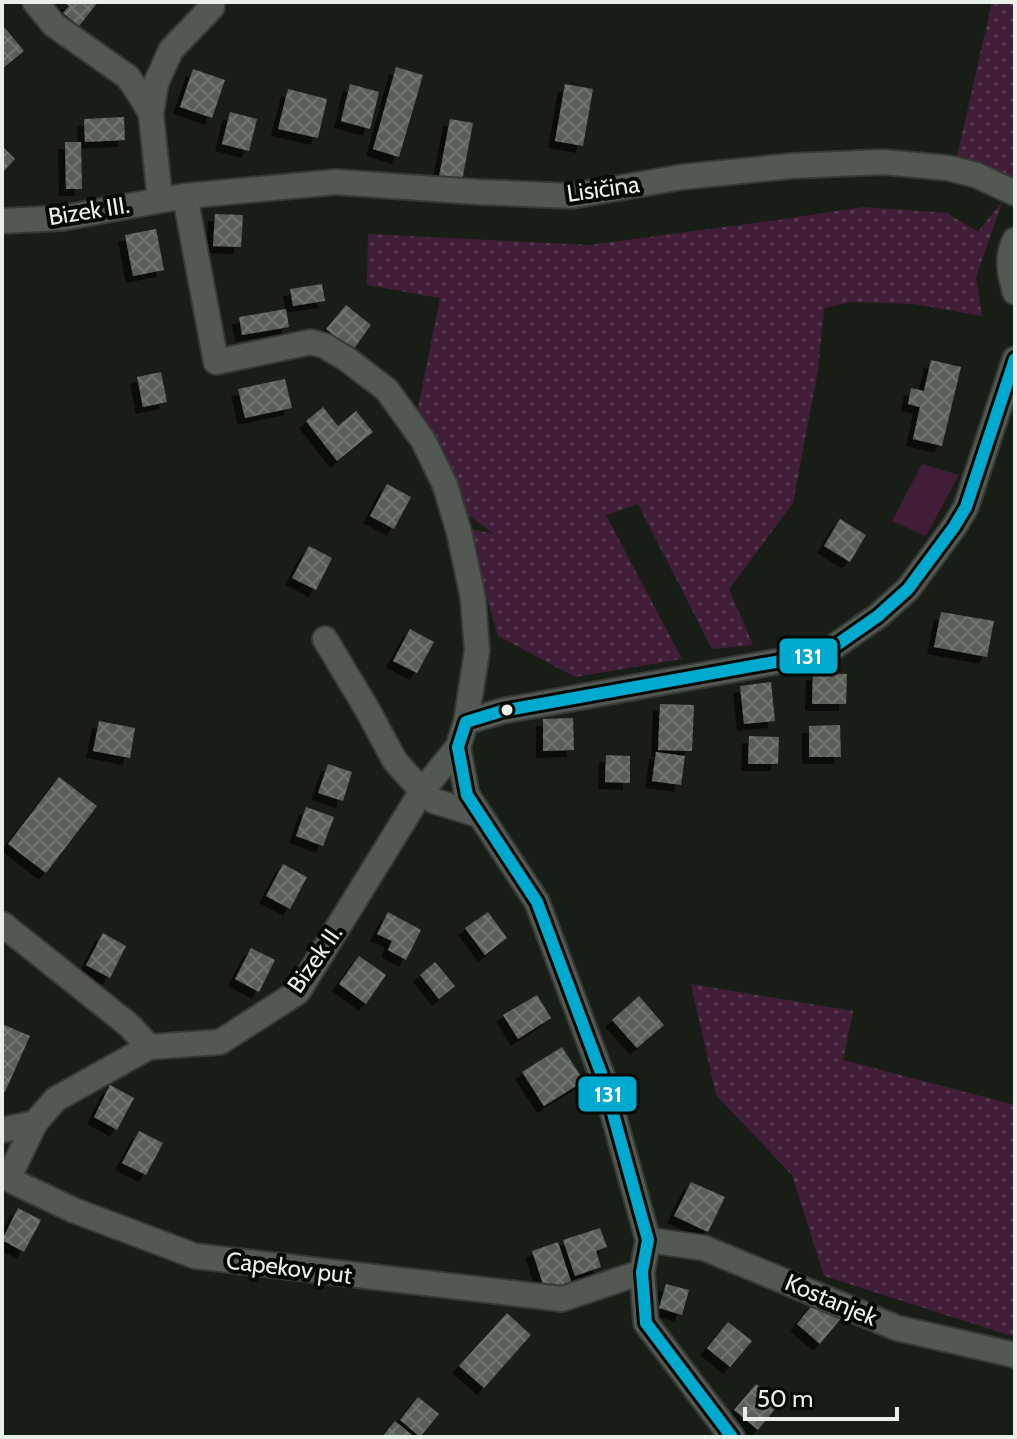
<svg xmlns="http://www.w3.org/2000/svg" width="1017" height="1439" viewBox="0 0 1017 1439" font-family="Cabin,sans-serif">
  <defs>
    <pattern id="grass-dots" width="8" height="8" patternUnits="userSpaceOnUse" patternTransform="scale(2)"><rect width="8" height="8" fill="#401e38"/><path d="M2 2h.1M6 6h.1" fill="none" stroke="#5c3f55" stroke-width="1.8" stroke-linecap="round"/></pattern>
    <pattern id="building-cross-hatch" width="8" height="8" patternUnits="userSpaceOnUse" patternTransform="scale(2)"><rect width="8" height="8" fill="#595f57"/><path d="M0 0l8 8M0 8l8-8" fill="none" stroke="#71766f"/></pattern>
    <filter id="shadow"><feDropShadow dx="-7" dy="7" stdDeviation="0" flood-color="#0009"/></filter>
  </defs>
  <rect width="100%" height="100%" fill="#181e16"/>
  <g fill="url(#grass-dots)">
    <polygon points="992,2 1015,2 1015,195 953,174"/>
    <polygon points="1003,200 976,277 982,316 914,304 851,302 824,308 818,370 793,503 729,589 753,645 712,649 638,504 606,515 682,659 575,677 498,636 466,528 494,534 446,499 414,428 440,298 367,285 368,234 589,245 778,220 863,207 947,213 978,232"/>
    <polygon points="691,984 853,1011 843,1060 1015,1105 1015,1337 824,1276 792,1175 716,1095"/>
  </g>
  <polygon fill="#401e38" points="922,464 959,475 926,536 892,521"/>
  <g fill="url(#building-cross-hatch)" filter="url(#shadow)">
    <polygon points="64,2 98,2 79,26 63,13 69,6"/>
    <polygon points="5,28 24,51 2,69 2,31"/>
    <polygon points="396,67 423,75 399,157 373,149"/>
    <polygon points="193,69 225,80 212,118 180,107"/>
    <polygon points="350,84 379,92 370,129 341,121"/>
    <polygon points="565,84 593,89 583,146 555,141"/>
    <polygon points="288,89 327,99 318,138 278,129"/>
    <polygon points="230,112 257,119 249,151 222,144"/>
    <polygon points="124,117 125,140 85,142 84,119"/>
    <polygon points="450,119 473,123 461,186 438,182"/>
    <polygon points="65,142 81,142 82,189 66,189"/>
    <polygon points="2,146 15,159 2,173"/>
    <polygon points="215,214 243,215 241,247 213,246"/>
    <polygon points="156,229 164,270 133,276 125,235"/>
    <polygon points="322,284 325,301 293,306 290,289"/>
    <polygon points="346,305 371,325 353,350 326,329"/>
    <polygon points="286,309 289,327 242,335 239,317"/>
    <polygon points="931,360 961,367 942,446 913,439 920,407 908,404 911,388 924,391"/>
    <polygon points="161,372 167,402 143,407 137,377"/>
    <polygon points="285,379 292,408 245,418 238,389"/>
    <polygon points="323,407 338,426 356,411 373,432 337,461 306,421"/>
    <polygon points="387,484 411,497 394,529 370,516"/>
    <polygon points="840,519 866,535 850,562 824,546"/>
    <polygon points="309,546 332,558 316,590 292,578"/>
    <polygon points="941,612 994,621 987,657 934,647"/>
    <polygon points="410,629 434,642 417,673 393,661"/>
    <polygon points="813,673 847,674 846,704 812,704"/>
    <polygon points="771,682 775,721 744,724 740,686"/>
    <polygon points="660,704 694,705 692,751 658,750"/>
    <polygon points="573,718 574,750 543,751 543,719"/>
    <polygon points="99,721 135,728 130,758 93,751"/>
    <polygon points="840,725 841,757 809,757 809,726"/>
    <polygon points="749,736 779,737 778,764 748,764"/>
    <polygon points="656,752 685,756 681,785 652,781"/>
    <polygon points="606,755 630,756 630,783 605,782"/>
    <polygon points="328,764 352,772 343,801 318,793"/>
    <polygon points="59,777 97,806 46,873 8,844"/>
    <polygon points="306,807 334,817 323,846 296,836"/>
    <polygon points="283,864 307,877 290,909 266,896"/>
    <polygon points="388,912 421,930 406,960 388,950 392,941 377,934"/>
    <polygon points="488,912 507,938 485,955 465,928"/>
    <polygon points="103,933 126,946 110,978 86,965"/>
    <polygon points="251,948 275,960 259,992 235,979"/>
    <polygon points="359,956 386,975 366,1004 339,984"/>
    <polygon points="435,962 455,986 439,999 420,975"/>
    <polygon points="537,995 551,1018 518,1039 503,1015"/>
    <polygon points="639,996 664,1025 637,1048 612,1020"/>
    <polygon points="2,1024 30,1036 5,1092 2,1091"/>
    <polygon points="562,1047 584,1081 544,1106 522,1072"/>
    <polygon points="110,1085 134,1098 117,1130 94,1117"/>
    <polygon points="139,1131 163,1143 146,1175 122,1163"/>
    <polygon points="691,1182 725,1197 708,1232 674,1216"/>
    <polygon points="18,1208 41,1220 24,1252 2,1240"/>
    <polygon points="600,1228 607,1247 596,1251 601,1267 575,1276 563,1240"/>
    <polygon points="558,1242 573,1287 547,1296 532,1251"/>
    <polygon points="666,1284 689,1290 682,1315 659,1308"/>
    <polygon points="818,1298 842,1317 820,1344 797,1324"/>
    <polygon points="507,1313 531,1335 484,1388 459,1366"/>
    <polygon points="728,1322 752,1341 730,1367 707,1348"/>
    <polygon points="756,1384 779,1404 758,1430 734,1410"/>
    <polygon points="418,1397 439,1414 420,1437 400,1420"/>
    <polygon points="395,1421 414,1437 382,1437"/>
  </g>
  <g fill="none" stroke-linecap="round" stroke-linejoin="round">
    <defs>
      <g id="minor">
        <polyline points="35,2 54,25 128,77 142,98 151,114 160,200"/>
        <polyline points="151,114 156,83 171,50 212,7"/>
        <polyline points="185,196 336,182 478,192 572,196 682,177 791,166 883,162 948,168 976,175 1015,193"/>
        <polyline points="2,221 62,218 185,196 216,362 311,342 325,346 348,360 387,390 423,440 445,485 459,532 473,598 477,651 466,722"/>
        <path d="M1015 240C1006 257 1010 275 1015 292"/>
        <polyline points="325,639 367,709 395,761 422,791 434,801 479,815"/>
        <polyline points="458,747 467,795 537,902 604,1081 648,1240 642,1272 646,1323 732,1437"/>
        <polyline points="2,924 130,1026 149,1047"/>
        <polyline points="35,1123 8,1179 73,1210 195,1256 562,1299 642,1272"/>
        <polyline points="2,1130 35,1123 56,1099 149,1047 220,1042 298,992 422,791 458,747 466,722 502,711 825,653 878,616 908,589 954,527 966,507 1015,359"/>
        <polyline points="648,1240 704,1248 897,1328 1015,1355"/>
      </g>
    </defs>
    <use href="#minor" stroke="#353a34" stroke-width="28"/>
    <use href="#minor" stroke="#545852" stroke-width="24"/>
    <defs>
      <polyline id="bus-1" points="732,1437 646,1323 642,1272 648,1240 604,1081 537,902 467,795 458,747 466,722 502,711 825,653 878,616 908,589 954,527 966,507 1015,359"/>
    </defs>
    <use href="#bus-1" stroke="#050a05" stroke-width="18"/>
    <use href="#bus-1" stroke="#00a9ce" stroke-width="12"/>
  </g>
  <circle fill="#e8f1e7" stroke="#050a05" stroke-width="3" cx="507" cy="710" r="7"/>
  <g text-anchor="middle" stroke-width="8" stroke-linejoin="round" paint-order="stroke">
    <g font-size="24" fill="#e8f1e7" stroke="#050a05">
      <text transform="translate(603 189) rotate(-8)" y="8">Lisičina</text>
      <text transform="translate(89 211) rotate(-9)" y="8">Bizek III.</text>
      <text transform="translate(315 959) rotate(-55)" y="8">Bizek II.</text>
      <text transform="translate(289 1268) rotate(7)" y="8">Capekov put</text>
      <text transform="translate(831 1300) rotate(23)" y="8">Kostanjek</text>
    </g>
  </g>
  <g stroke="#050a05" stroke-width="3">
    <rect x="778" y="637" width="61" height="38" rx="8" fill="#00a9ce"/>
    <rect x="577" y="1075" width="61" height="38" rx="8" fill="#00a9ce"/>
  </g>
  <g font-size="22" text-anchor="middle" font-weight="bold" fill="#fff">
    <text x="808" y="664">131</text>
    <text x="608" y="1102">131</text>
  </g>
  <rect width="1017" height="1439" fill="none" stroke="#e8f1e7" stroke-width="8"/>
  <path d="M745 1407v12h152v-12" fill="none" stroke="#e8f1e7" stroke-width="4"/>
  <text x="757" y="1407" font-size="24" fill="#e8f1e7" stroke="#050a05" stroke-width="6" paint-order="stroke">50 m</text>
</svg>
